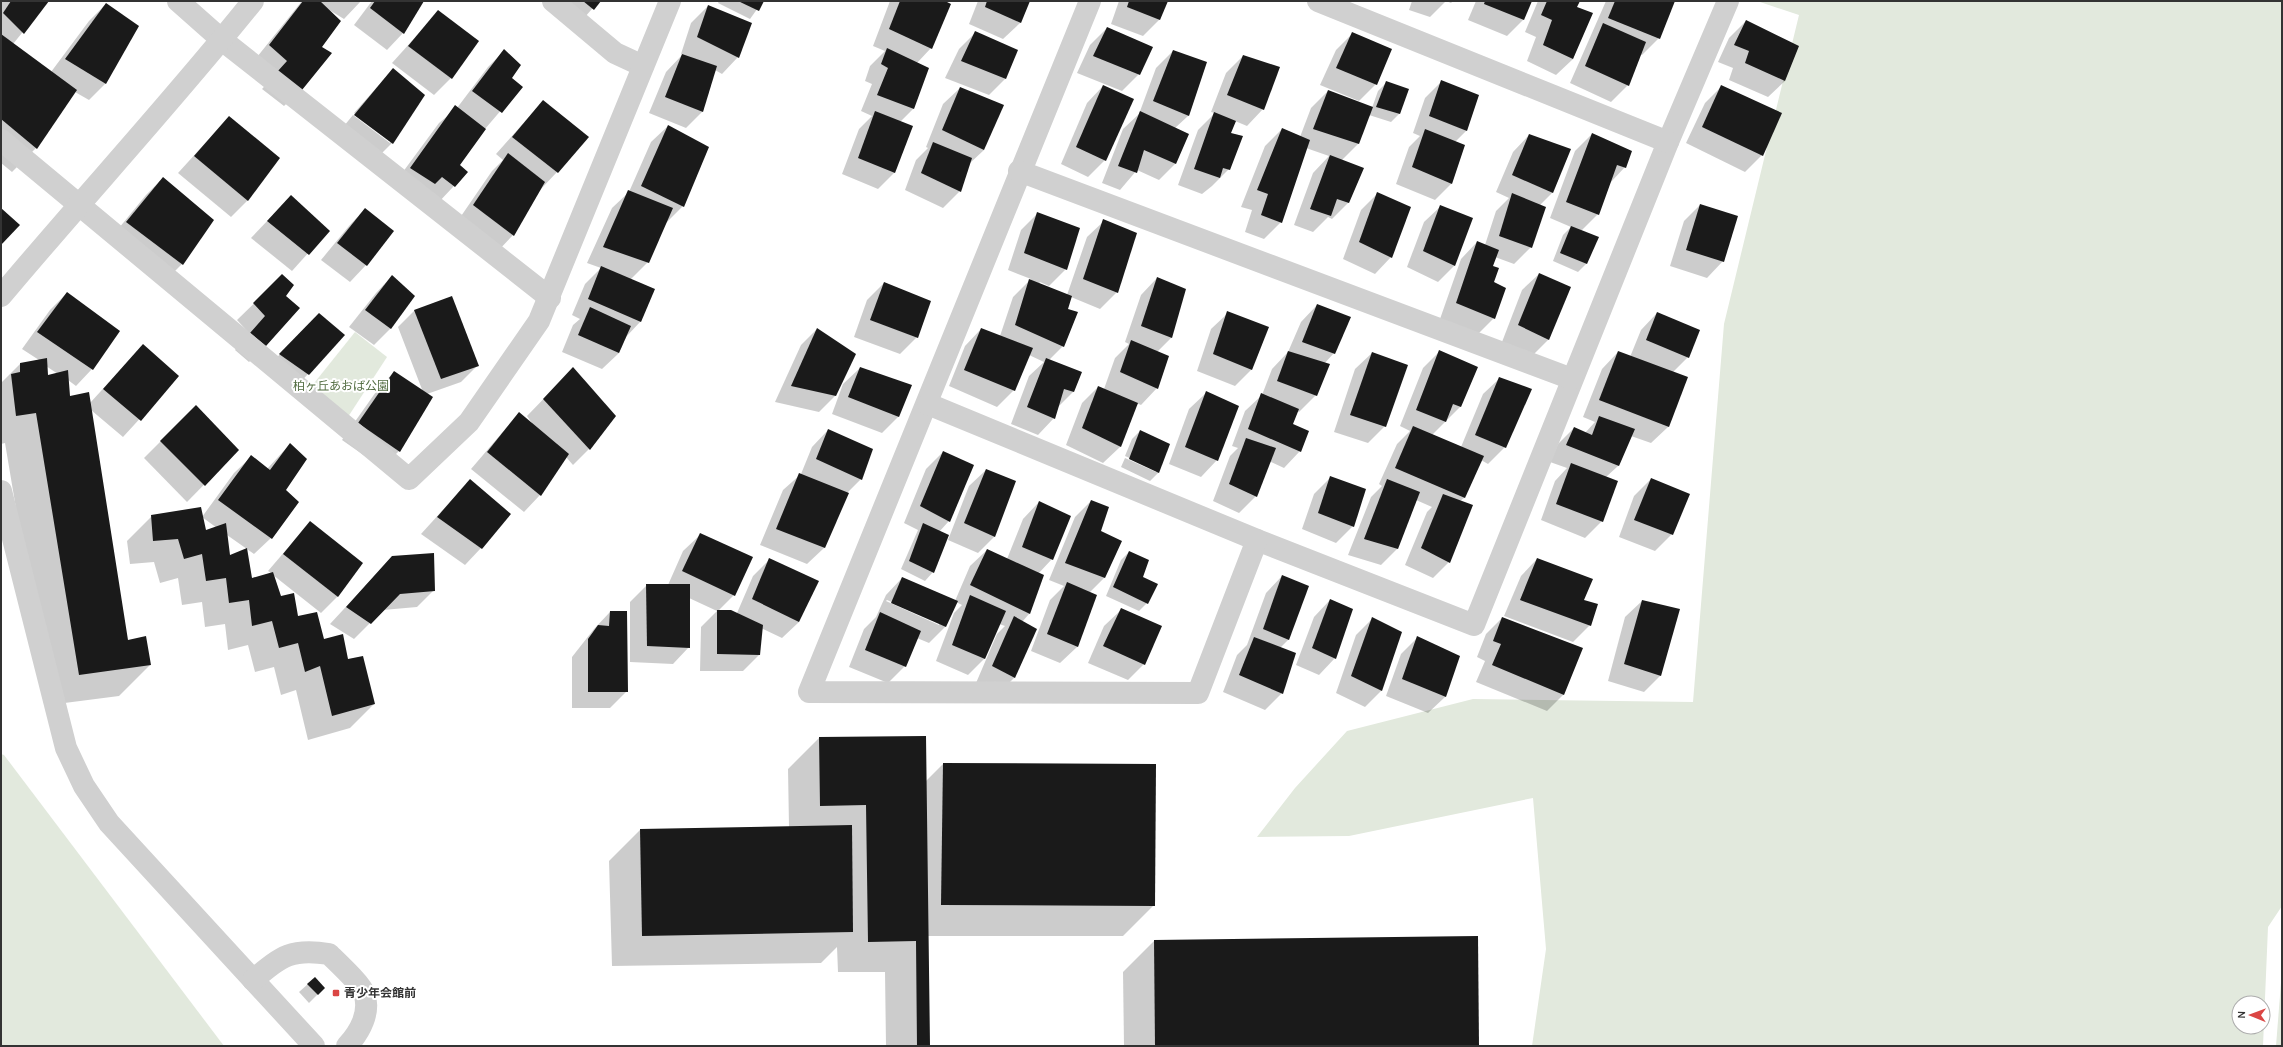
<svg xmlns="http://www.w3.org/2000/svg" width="2283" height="1047" viewBox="0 0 2283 1047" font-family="Karla,'Noto Sans JP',sans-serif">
  <rect width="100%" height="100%" fill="#fff"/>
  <g fill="#e2e9dd" fill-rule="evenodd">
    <path d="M1757 1H2282V906L2268 927 2263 1046H1532L1546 949 1533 798 1349 836 1257 837 1295 788 1347 731 1473 699 1693 702 1724 324 1799 15ZM2239 1003H2263V1027H2239Z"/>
    <polygon points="355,332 387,357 346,420 307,392"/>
    <polygon points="1,754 4,755 224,1046 1,1046"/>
    <polygon points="2282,970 2282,1046 2276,1046"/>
  </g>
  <g fill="#0003" fill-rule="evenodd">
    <polygon points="1,1 48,1 13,44 51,72 89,21 106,4 138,27 105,84 89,100 75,92 36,148 12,172 1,163"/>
    <polygon points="302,1 361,1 344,19 326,8 321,47 301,90 284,106 262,89 272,78 253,62"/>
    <polygon points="372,1 422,1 403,33 387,50 354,25"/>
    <polygon points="547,1 599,1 577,26"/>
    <polygon points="719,1 763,1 750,19 718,3"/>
    <polygon points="890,1 943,1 931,48 917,63 928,68 913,109 900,122 912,127 894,173 878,189 842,174 859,129 872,116 861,111 872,84 865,81 870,66 885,51 873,46"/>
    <polygon points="978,1 1029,1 1020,23 1003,39 969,24"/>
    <polygon points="1119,1 1167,1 1160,19 1143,36 1111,24"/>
    <polygon points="1412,1 1453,1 1451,3 1446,1 1430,17 1409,10"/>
    <polygon points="1476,1 1531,1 1523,20 1507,36 1468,20"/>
    <polygon points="1538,1 1579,1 1576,7 1591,13 1573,59 1556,75 1527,61 1536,37 1525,32"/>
    <polygon points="1606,1 1673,1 1659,38 1642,55 1640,54 1628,85 1611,102 1570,83"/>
    <polygon points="708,6 738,57 722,74 715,70 702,112 686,128 649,113 666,72 683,54 681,54 691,23"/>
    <polygon points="438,12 451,78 434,95 392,63"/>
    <polygon points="1746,21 1785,81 1768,97 1729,80 1733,68 1718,62 1729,38"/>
    <polygon points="1107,28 1139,74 1122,91 1077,73 1090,45"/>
    <polygon points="976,32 1005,79 989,95 945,78 959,49"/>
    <polygon points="1353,33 1376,84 1359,101 1320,85 1336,50"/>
    <polygon points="504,51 511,78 521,87 485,129 459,165 467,172 438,203 394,184 439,123 457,108 488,67"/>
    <polygon points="1173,51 1206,63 1188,116 1175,128 1188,134 1175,164 1159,180 1137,170 1120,190 1102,183 1123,129 1139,114 1156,68"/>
    <polygon points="1243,56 1263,109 1247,126 1235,121 1230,134 1229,169 1212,186 1202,194 1178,185 1198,130 1215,113 1211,112 1226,73"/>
    <polygon points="393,69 392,143 376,159 339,132 353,115 390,143 390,140 354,113"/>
    <polygon points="1442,81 1466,131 1455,142 1451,184 1435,200 1396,184 1409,147 1420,136 1413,133 1425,98"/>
    <polygon points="1386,83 1400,113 1391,122 1369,115 1358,144 1342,160 1349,202 1332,219 1328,217 1313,232 1294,225 1313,173 1329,156 1306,148 1281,222 1264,239 1245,232 1252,210 1241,207 1265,146 1282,129 1300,137 1311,108 1328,91 1372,108 1378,91"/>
    <polygon points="1103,86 1105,160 1088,177 1061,164 1087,103"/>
    <polygon points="1722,86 1762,155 1745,172 1686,143 1705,103"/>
    <polygon points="960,88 984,150 969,164 960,191 943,208 905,190 916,160 928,148 926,147 943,104"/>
    <polygon points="543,101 557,172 541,189 513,235 497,252 457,222 492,171 503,160 496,154"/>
    <polygon points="229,117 279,158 247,201 231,217 178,173"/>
    <polygon points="668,126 683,206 666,223 648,262 630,280 654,289 640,322 626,337 619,353 602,369 562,352 573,325 580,319 572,315 585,284 601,268 587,263 612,208 629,192 651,142"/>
    <polygon points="1592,134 1625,167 1610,183 1598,214 1581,231 1586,264 1578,272 1553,261 1563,235 1571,227 1550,218 1575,151"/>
    <polygon points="1529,135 1570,150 1552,193 1540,205 1531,247 1514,264 1495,257 1492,267 1494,318 1477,335 1440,319 1461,259 1477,242 1485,245 1496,211 1509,198 1496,192 1513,152"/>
    <polygon points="163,178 182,264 166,280 110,239 146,195"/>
    <polygon points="1377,194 1391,257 1375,274 1343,259 1361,210"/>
    <polygon points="291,196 328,231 292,271 251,238"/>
    <polygon points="1700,205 1723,261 1707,278 1670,266 1684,221"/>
    <polygon points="1441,206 1454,266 1438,282 1407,267 1424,222"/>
    <polygon points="365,209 366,265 350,282 321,260 349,226"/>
    <polygon points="1038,213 1066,269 1049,286 1040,282 1039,284 1067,295 1087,237 1104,221 1117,292 1100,309 1071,297 1067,310 1063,346 1049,360 1080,373 1073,392 1057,408 1054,418 1038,435 1011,424 1029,376 1044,362 1029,355 1014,390 997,407 949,386 965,346 981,329 1000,336 1013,297 1031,279 1008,270 1021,230"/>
    <polygon points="1539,274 1569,287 1548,340 1532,356 1502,342 1522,290"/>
    <polygon points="282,276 284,297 266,345 249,362 235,350 249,333 237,320"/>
    <polygon points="392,276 414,296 390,329 374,345 349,327 376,293"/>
    <polygon points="1157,278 1184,290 1171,338 1157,352 1157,388 1141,405 1136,403 1120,447 1103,463 1066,445 1082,403 1098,387 1104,389 1115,358 1129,344 1125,342 1141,295"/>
    <polygon points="884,283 917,337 900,354 854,337 867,300"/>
    <path d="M67 293 92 369 76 386 68 380 69 398 90 403 143 345 178 377 123 437 91 410 127 642 150 665 119 696 49 705 5 443 1 444V383L20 364 39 360 22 349 50 310ZM46 366 58 374 47 377Z"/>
    <polygon points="1317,305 1334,353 1324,364 1316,395 1299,412 1297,411 1292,424 1300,451 1284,468 1269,461 1256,496 1239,513 1213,501 1230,456 1238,448 1232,446 1245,411 1262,395 1272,369 1288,352 1301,322"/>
    <polygon points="415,310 478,365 461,382 427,394 431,398 399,451 382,468 342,440 378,389 394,372 423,392 398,327"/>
    <polygon points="1228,313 1251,370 1235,386 1197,371 1211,329"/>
    <polygon points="1657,313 1688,357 1673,372 1686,378 1668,427 1651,443 1631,436 1618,466 1606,477 1602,521 1585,538 1541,520 1555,481 1567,468 1550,462 1558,444 1574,428 1585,433 1595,422 1583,417 1602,369 1618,352 1630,357 1641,330"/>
    <polygon points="817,329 835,396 819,412 775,402 801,345"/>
    <polygon points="303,330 308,374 292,391 264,371"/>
    <polygon points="1440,351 1476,367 1460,407 1432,435 1461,447 1483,394 1500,378 1505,447 1488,464 1481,460 1464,498 1460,501 1449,562 1433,578 1405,565 1427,512 1432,507 1416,500 1397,549 1381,565 1348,555 1371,497 1382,486 1379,484 1397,444 1410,431 1400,426 1423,368"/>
    <polygon points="1372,353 1385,426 1368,443 1334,432 1355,369"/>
    <polygon points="860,368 910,386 898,417 882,433 832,414 843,384"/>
    <polygon points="557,385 589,449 573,465 566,457 540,495 524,512 471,469 519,413 534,426 527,416"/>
    <polygon points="1206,393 1217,460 1201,477 1169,464 1189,409"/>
    <polygon points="196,406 238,450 187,502 144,458"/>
    <polygon points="828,430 861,479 847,493 824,548 807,564 760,545 783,490 801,474 812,447"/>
    <polygon points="1140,431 1159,472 1150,481 1121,467 1125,458 1156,472 1156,470 1125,456 1132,439"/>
    <path d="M290 444 284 490 271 538 254 554 227 535 229 556 252 579 271 573 268 571 310 522 361 563 337 597 321 613 273 575 280 597 297 618 347 660 374 704 350 728 308 740 296 690 281 695 274 667 255 672 248 645 228 650 225 624 205 627 202 602 182 605 178 578 160 583 154 562 130 564 127 541 152 516 202 517 234 473 251 457 267 469ZM202 517 217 528 205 532Z"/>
    <polygon points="943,452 949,521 939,532 933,572 925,581 901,569 918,530 904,523 926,469"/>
    <polygon points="986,470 995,536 978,553 948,540 969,486"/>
    <polygon points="1330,478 1353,526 1336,543 1302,529 1314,494"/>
    <polygon points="1651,479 1672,534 1655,551 1619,537 1634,496"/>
    <polygon points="470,480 481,548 465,565 421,534"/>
    <polygon points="1091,501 1100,532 1121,542 1104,578 1089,593 1096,595 1077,647 1060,663 1031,651 1050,600 1064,586 1049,580 1075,517"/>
    <path d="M1039 502 1052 559 1038 574 1043 576 1029 614 1022 622 1015 677 998 694 976 683 997 634 1005 626 999 624 984 659 968 675 936 661 954 613 962 605 956 602 945 627 929 643 917 638 905 666 888 683 849 667 864 629 876 617 886 595 902 578 955 601 970 566 987 550 1007 559 1023 519ZM887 600 939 623V625L886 601Z"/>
    <polygon points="700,535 734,595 718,611 737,613 753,576 770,559 799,622 782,638 761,628 759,655 743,671 700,671 701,627 717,611 689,598 689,647 673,664 630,662 630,602 647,585 668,585 683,551"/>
    <polygon points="1129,552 1141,578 1147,603 1139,611 1106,596 1121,560"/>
    <polygon points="392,557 434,590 417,607 383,610 354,639 330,624"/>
    <polygon points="1537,559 1583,600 1590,625 1573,642 1504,616 1521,576"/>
    <polygon points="1282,576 1289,639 1280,648 1282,693 1265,710 1223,692 1237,655 1247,645 1266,593"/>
    <polygon points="1330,600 1335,658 1319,675 1296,665 1314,617"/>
    <polygon points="1642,601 1660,676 1644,692 1608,681 1625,617"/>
    <polygon points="1121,610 1144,664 1128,680 1088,663 1104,626"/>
    <polygon points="610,612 627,691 610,708 572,708 572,657 594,629"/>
    <polygon points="1502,618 1582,648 1563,695 1547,711 1476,682 1485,661 1477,657 1486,634"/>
    <polygon points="1372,619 1401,632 1381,691 1365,707 1336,693 1356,635"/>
    <polygon points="1417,638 1459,657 1445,697 1428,713 1386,696 1401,654"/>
    <polygon points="819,738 926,781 943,764 1155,765 1154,905 1123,936 928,936 929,1046 886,1046 885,972 838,972 837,947 821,963 612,966 609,861 640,830 789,827 788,769"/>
    <polygon points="1477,937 1478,1046 1124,1046 1123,972 1154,941"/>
    <polygon points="308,984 324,988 309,1003 299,992"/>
  </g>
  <g fill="#1a1a1a">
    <polygon points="11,1 49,1 24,34 3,13"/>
    <polygon points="303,1 320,1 341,21 322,47 332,53 302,90 277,72 287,61 269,45"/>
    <polygon points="375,1 424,1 404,34 370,8"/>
    <polygon points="583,1 601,1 594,10"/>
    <polygon points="738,1 764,1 759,11"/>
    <polygon points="900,1 945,1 951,4 932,49 889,29"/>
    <polygon points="987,1 1030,1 1021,23 985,7"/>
    <polygon points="1129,1 1168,1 1160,20 1127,7"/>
    <polygon points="1485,1 1532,1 1524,20 1484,4"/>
    <polygon points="1547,1 1580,1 1577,7 1593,13 1573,59 1543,45 1552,20 1541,15"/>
    <polygon points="1615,1 1675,1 1660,39 1608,18"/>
    <polygon points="106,3 139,26 106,84 65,59"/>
    <polygon points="708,5 752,23 739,58 697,37"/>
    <polygon points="438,10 479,41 452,79 408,46"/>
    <polygon points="1746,20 1799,46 1785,81 1745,63 1749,51 1734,45"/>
    <polygon points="1603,23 1646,42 1629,86 1585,66"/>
    <polygon points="1107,27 1153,47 1140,75 1093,56"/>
    <polygon points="975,31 1018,50 1006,79 961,61"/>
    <polygon points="1352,32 1392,49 1377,85 1336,68"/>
    <polygon points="1,34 77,90 37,149 1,119"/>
    <polygon points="887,48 929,68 914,109 877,95 888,68 881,64"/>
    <polygon points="504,49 521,65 512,78 523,87 502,113 472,91"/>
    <polygon points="1173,50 1207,62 1189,116 1153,101"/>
    <polygon points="682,54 717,66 703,112 665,97"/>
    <polygon points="1243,55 1280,67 1264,110 1227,95"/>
    <polygon points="393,68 425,95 393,144 354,115"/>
    <polygon points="1441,80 1479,95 1467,131 1429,116"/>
    <polygon points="1386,81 1409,89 1400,114 1376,107"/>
    <polygon points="1103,85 1134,99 1106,161 1076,147"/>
    <polygon points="1721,85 1782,113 1763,156 1702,127"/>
    <polygon points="960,87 1004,105 984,150 942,130"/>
    <polygon points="1328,90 1373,107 1359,144 1313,129"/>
    <polygon points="543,100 589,137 558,173 512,137"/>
    <polygon points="455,105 486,129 460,165 468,172 455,187 442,177 435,184 410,168"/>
    <polygon points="875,111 913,126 895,173 858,158"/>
    <polygon points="1140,111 1189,134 1176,164 1144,150 1137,173 1118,166"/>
    <polygon points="1214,112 1236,121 1231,133 1243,136 1230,170 1223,168 1220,178 1194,169"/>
    <polygon points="229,116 280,158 248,201 194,156"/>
    <polygon points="668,125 709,147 684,207 641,186"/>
    <polygon points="1282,128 1310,140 1282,223 1261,215 1268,194 1257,190"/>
    <polygon points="1425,129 1465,145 1452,184 1412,167"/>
    <polygon points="1592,133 1632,151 1626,168 1617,165 1599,215 1566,202"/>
    <polygon points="1529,134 1571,149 1553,193 1512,175"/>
    <polygon points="933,142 972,158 961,192 921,173"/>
    <polygon points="508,153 545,182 514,236 473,205"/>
    <polygon points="1330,155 1364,168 1349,203 1337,199 1331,216 1310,209"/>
    <polygon points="163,177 214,220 183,265 126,222"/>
    <polygon points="628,190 673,208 649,263 603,247"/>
    <polygon points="1377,192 1411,207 1392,258 1359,242"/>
    <polygon points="1512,193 1546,207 1532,248 1499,236"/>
    <polygon points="291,195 330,231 309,255 267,221"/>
    <polygon points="1700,204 1738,216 1724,262 1686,250"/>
    <polygon points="1440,205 1473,218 1455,266 1423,251"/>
    <polygon points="1,208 20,225 1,245"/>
    <polygon points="365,208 394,231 367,266 337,243"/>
    <polygon points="1037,212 1080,228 1067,270 1024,253"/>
    <polygon points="1103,219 1137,233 1118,293 1083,279"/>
    <polygon points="1571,226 1599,237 1587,264 1560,253"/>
    <polygon points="1477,241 1499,250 1493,266 1499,268 1494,282 1506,288 1495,319 1456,303"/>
    <polygon points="601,266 655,289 641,322 588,299"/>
    <polygon points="1539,273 1571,287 1549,340 1518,325"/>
    <polygon points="282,274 294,285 286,296 300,308 266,346 250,333 265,316 253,303"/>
    <polygon points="392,275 415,296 391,329 365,310"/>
    <polygon points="1157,277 1186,289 1172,338 1141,326"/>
    <polygon points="1029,279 1072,296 1068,309 1078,312 1064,347 1015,325"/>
    <polygon points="884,282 931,301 918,338 870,320"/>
    <polygon points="67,292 120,331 93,370 37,332"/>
    <polygon points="452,296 479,366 441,379 414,310"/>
    <polygon points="1317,304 1351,317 1335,354 1302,342"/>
    <polygon points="590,307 631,326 619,353 578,335"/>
    <polygon points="1227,311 1269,327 1252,370 1213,354"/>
    <polygon points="1657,312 1700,330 1689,358 1646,340"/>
    <polygon points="319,313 345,335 309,375 279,354"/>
    <polygon points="817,328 856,354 836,396 791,386"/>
    <polygon points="981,328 1033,348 1015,391 964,370"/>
    <polygon points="1131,340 1169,356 1158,389 1120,372"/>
    <polygon points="143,344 179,376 141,421 103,389"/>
    <polygon points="1439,350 1478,367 1461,407 1453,404 1446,422 1416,410"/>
    <polygon points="1288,351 1330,364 1317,396 1277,381"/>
    <polygon points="1618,351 1688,377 1669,427 1599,400"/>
    <polygon points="1372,352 1408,365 1386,427 1350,415"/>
    <polygon points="47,358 48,375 68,370 70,396 89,392 128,640 146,636 151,665 79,675 36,413 16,416 11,374 20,372 20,363"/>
    <polygon points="1046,358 1082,372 1074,392 1064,389 1055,419 1027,407"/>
    <polygon points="573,367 616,416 590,450 543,399"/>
    <polygon points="860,367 912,385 899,417 848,397"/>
    <polygon points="394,371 433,397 400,452 358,423"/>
    <polygon points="1499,377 1532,389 1506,448 1475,435"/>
    <polygon points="1098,386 1138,403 1121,447 1082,428"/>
    <polygon points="1206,391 1239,406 1218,461 1185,447"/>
    <polygon points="1261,393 1299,409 1293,424 1309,431 1301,452 1248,429"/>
    <polygon points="196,405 239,450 205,486 160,441"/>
    <polygon points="519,412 569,454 541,496 487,452"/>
    <polygon points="1599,416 1635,429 1619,466 1566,445 1574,427 1592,435"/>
    <polygon points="1413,426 1484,456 1465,498 1395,468"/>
    <polygon points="828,429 873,449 862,480 816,459"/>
    <polygon points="1140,430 1170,444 1159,473 1129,459"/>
    <polygon points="1246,438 1276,448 1257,497 1229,484"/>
    <polygon points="290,443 307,459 286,490 299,502 272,539 218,500 251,455 270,470"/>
    <polygon points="943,451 974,465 950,522 920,506"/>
    <polygon points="1571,463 1618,481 1603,522 1556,504"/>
    <polygon points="986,469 1016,481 995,537 964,523"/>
    <polygon points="799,473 849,493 825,548 776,529"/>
    <polygon points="1330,476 1366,489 1354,527 1318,513"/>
    <polygon points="1651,478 1690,494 1673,535 1634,520"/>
    <polygon points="470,479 511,514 482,549 437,517"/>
    <polygon points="1387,479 1420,492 1398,549 1364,539"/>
    <polygon points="1443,494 1473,505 1450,563 1421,548"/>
    <polygon points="1091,500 1109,507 1101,531 1122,541 1105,578 1065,563"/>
    <polygon points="1039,501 1071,516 1053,560 1022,547"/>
    <polygon points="201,507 206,530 226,523 230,555 247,548 252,578 273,572 281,596 294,593 298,616 317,612 324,639 343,634 348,659 363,656 375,704 332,716 320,666 305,672 298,643 279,648 272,621 252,626 249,600 229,603 226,578 206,581 202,554 184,559 178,539 153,541 151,515"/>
    <polygon points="310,521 363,563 338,597 283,554"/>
    <polygon points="923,523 949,535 934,573 909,561"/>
    <polygon points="700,533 753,557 735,596 682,571"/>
    <polygon points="987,549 1044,575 1030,614 970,585"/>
    <polygon points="1129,551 1149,560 1143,577 1158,584 1148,604 1113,587"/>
    <polygon points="434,553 435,591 400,594 371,624 346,607 392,556"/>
    <polygon points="769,558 819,581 799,622 752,599"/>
    <polygon points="1537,558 1593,579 1584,600 1598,604 1591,626 1520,600"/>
    <polygon points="1282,575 1309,586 1289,640 1263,629"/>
    <polygon points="902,577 958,601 946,627 891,603"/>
    <polygon points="1067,582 1097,595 1078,647 1047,634"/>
    <polygon points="646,584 690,584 690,648 647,646"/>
    <polygon points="970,595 1006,611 985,659 952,645"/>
    <polygon points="1330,599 1353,609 1336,659 1312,648"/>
    <polygon points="1642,600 1680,609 1661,676 1624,664"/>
    <polygon points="1121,608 1162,626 1145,665 1103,646"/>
    <polygon points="717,610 731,610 763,625 760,655 717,654"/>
    <polygon points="610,611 627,611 628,692 588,692 588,639 598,625 609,626"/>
    <polygon points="880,612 921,631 906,667 865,650"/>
    <polygon points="1014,616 1037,629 1015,678 992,666"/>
    <polygon points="1372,617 1402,632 1382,691 1351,676"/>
    <polygon points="1502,617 1583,648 1564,695 1492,665 1501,644 1493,641"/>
    <polygon points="1417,636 1460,656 1446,697 1402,679"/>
    <polygon points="1254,637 1296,653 1283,694 1239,675"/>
    <polygon points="926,736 930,1046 917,1046 916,941 868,942 866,805 820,806 819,737"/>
    <polygon points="943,763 1156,764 1155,906 941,905"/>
    <polygon points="852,825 853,932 642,936 640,829"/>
    <polygon points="1478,936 1479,1046 1155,1046 1154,940"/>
    <polygon points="315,977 325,988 318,995 307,984"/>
  </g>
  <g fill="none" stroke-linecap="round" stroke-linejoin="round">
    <g stroke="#d0d0d0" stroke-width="22">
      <polyline points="178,1 222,40 550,298"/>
      <polyline points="553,1 615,53 643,66"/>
      <polyline points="1090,1 809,692 1198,693 1257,540 1474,625 1668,142 1728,1"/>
      <polyline points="1318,1 1668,142"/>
      <polyline points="1,140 409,479 469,422 539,321 670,1"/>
      <polyline points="1019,171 1572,379"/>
      <path d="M1 296C84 197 172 102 253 1"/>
      <polyline points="928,404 1257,540"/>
      <polyline points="1,491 66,748 84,786 109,823 314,1046"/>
      <path d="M253 980C282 956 291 948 329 954 337 962 361 984 364 993 371 1012 360 1032 347 1046"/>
    </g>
  </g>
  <rect fill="#db4644" stroke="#fff" stroke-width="1.5" x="332" y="989" width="8" height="8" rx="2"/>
  <g text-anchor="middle" stroke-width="4" stroke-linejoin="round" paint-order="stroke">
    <g font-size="12" fill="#536d42" stroke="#fff">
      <text x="341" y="390">柏ヶ丘あおば公園</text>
    </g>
    <g font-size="12" font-weight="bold" fill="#333" stroke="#fff" text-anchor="start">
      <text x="344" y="997">青少年会館前</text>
    </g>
  </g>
  <rect width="2283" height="1047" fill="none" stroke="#333333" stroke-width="4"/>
  <g transform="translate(2251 1015) rotate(271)"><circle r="19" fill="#ffffff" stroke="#adadad"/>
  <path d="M0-3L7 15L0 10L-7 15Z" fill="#db4644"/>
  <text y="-6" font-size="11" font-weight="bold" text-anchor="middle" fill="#333333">N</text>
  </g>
</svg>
